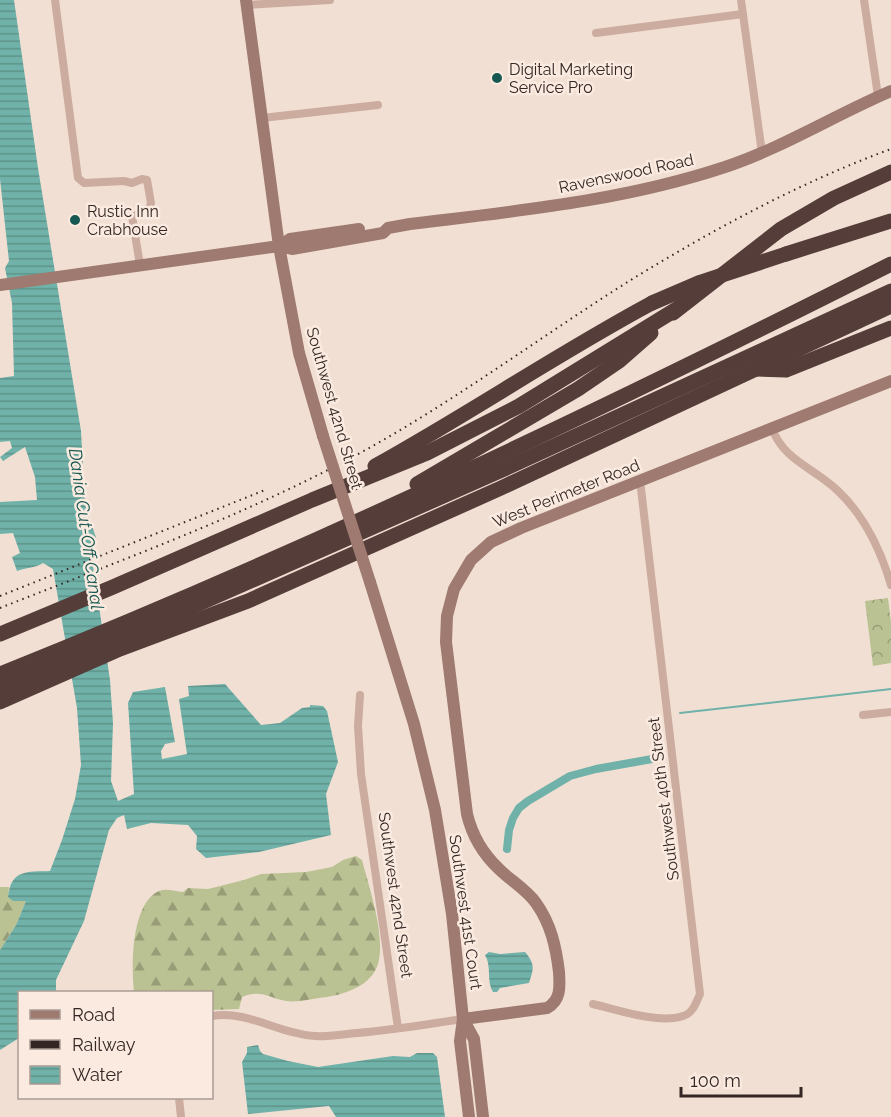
<svg xmlns="http://www.w3.org/2000/svg" width="891" height="1117" viewBox="0 0 891 1117" font-family="Raleway,sans-serif">
  <defs>
    <pattern id="forest-firs" width="22" height="20" patternUnits="userSpaceOnUse" patternTransform="scale(1.5)"><rect width="22" height="20" fill="#bac293"/><path d="M5 1l3.5 6h-7zM16 11l3.5 6h-7z" fill="#989d78"/></pattern>
    <pattern id="park-crowns" width="20" height="18" patternUnits="userSpaceOnUse" patternTransform="scale(1.5)"><rect width="20" height="18" fill="#bac293"/><path d="M2 6a3 3 0 1 1 6 0M12 15a3 3 0 1 1 6 0" fill="none" stroke="#989d78"/></pattern>
    <pattern id="water-rules" width="6" height="5" patternUnits="userSpaceOnUse" patternTransform="scale(1.5)"><rect width="6" height="5" fill="#70b2a9"/><path d="M0 2.5h6" fill="none" stroke="#5d9189"/></pattern>
  </defs>
  <rect width="100%" height="100%" fill="#f2dfd3"/>
  <g fill="url(#forest-firs)">
    <path d="M356 856 362 860C369 887 386 936 378 964 372 985 346 994 327 997 315 998 298 1003 286 1001 268 998 262 989 242 997L239 1009 212 1010V992H134C131 967 131 903 159 891 167 888 175 891 183 892L188 888 208 889 244 880 261 874 306 872 332 867 343 860Z"/>
    <polygon points="0,887 9,887 8,897 26,901 16,925 0,950"/>
  </g>
  <polygon fill="url(#park-crowns)" points="888,598 891,622 891,663 873,666 865,601"/>
  <g fill="url(#water-rules)">
    <path d="M0 0H14L38 168 81 431 85 504 97 541 91 553 110 680 113 723 111 781 118 801 134 794 128 703 133 692 165 687 175 742 165 744 161 751 162 759 187 754 179 699 189 696 188 686 225 684 261 725 280 723 302 708 310 707V705L323 706 327 711 338 762 326 794 331 835 259 852 206 858 196 849 197 836 188 825 151 823 127 829 124 815 117 818 109 830 84 921 56 980V992H20L19 1038 0 1050V950L16 925 26 901H13L8 897C11 869 27 872 50 871L62 840 75 799 81 765 77 708 53 569 43 563C33 569 27 567 17 571L12 557 20 553 13 533 0 534V502L37 500 35 477 25 447 3 461 0 457 12 448 10 441 0 442V378L14 376 12 303 5 268 9 261 0 179Z"/>
    <path d="M489 952 500 954 525 952C535 964 534 968 529 983L500 988 497 992H493C486 981 492 966 485 955Z"/>
    <polygon points="258,1045 260,1051 263,1054 288,1061 318,1067 393,1056 410,1057 417,1053 433,1053 437,1057 445,1117 336,1117 329,1106 248,1114 242,1062 247,1053 247,1047"/>
  </g>
  <g fill="none" stroke-linecap="round" stroke-linejoin="round">
    <polyline stroke="#70b2a9" stroke-width="2" points="680,713 891,689"/>
    <polyline stroke="#70b2a9" stroke-width="8" points="507,849 509,830 513,818 519,808 528,801 570,776 596,769 652,759"/>
    <g stroke="#cbac9f" stroke-width="8">
      <polyline points="55,0 78,178 84,183 124,181 132,183 142,179 147,180 151,203 148,212 132,216 140,265"/>
      <polyline points="741,0 762,153"/>
      <polyline points="864,0 878,96"/>
      <polyline points="247,5 330,0"/>
      <polyline points="596,33 743,14"/>
      <polyline points="262,118 378,105"/>
      <path d="M772 428C783 460 814 468 837 490 864 515 881 551 891 585"/>
      <polyline points="360,695 358,726 361,774 398,1028"/>
      <polyline points="863,715 891,712"/>
      <path d="M593 1004C618 1010 658 1024 683 1016 693 1013 696 1003 700 994L640 480"/>
      <path d="M212 1016C248 1010 279 1034 315 1036 329 1037 343 1034 357 1033 393 1030 428 1024 463 1019"/>
      <polyline points="179,1098 181,1117"/>
    </g>
    <g stroke="#9e7a70" stroke-width="12">
      <polyline points="246,0 279,246 299,353 323,436"/>
      <polyline points="279,246 290,239 359,229"/>
      <path d="M0 285 279 246 292 249 383 233 388 228 410 224C516 211 623 201 725 167 782 148 835 115 891 91"/>
      <polyline points="370,582 414,724 435,810 452,914 463,1019 460,1041 469,1117"/>
      <path d="M463 1019 547 1008C561 1000 560 987 559 972 556 947 551 924 536 903 526 889 511 881 499 869 483 854 472 835 467 814L446 642 447 616 454 589 471 560 491 542 521 528 891 381"/>
      <polyline points="463,1019 474,1039 483,1117"/>
    </g>
    <g stroke="#553d39" stroke-width="15">
      <polyline points="786,254 891,221"/>
      <polyline points="673,313 781,229 834,198 891,172"/>
      <polyline points="757,369 786,370 891,328"/>
      <path d="M375 466C469 414 557 354 652 303"/>
      <polyline points="417,484 578,389 619,361 651,333"/>
      <polyline points="0,634 113,587 312,500 427,453 519,406 680,307"/>
      <path d="M0 674C303 553 599 411 891 264"/>
      <polyline points="0,688 119,639 500,471 891,291"/>
      <polyline points="0,702 120,649 248,601 501,488 891,306"/>
    </g>
    <g stroke="#332623" stroke-width="2" stroke-dasharray="1.5 4.5" stroke-linecap="butt">
      <polyline points="0,596 265,490"/>
      <path d="M0 608C134 555 272 506 397 432 478 384 554 328 634 278 716 228 801 182 891 149"/>
    </g>
    <polyline stroke="#9e7a70" stroke-width="12" points="323,436 370,582"/>
    <polyline stroke="#553d39" stroke-width="15" points="652,303 701,282 786,254"/>
  </g>
  <g fill="#165851" stroke="#faeae0" stroke-width="2">
    <circle cx="497" cy="78" r="6"/>
    <circle cx="75" cy="220" r="6"/>
  </g>
  <g text-anchor="middle" stroke-width="5" stroke-linejoin="round" paint-order="stroke">
    <g font-size="16" fill="#332623" stroke="#faeae0" text-anchor="start">
      <text x="509" y="75">Digital Marketing<tspan x="509" dy="18">Service Pro</tspan></text>
      <text x="87" y="217">Rustic Inn<tspan x="87" dy="18">Crabhouse</tspan></text>
    </g>
    <g font-size="16" fill="#332623" stroke="#faeae0">
      <text transform="translate(626 173) rotate(-12)" y="6">Ravenswood Road</text>
      <text transform="translate(335 408) rotate(74)" y="6">Southwest 42nd Street</text>
      <text transform="translate(566 493) rotate(-22)" y="6">West Perimeter Road</text>
      <text transform="translate(663 799) rotate(-97)" y="6">Southwest 40th Street</text>
      <text transform="translate(396 895) rotate(82)" y="6">Southwest 42nd Street</text>
      <text transform="translate(466 912) rotate(82)" y="6">Southwest 41st Court</text>
    </g>
    <g font-size="18" font-style="italic" fill="#165851" stroke="#faeae0">
      <text transform="translate(86 529) rotate(82)" y="6">Dania Cut-Off Canal</text>
    </g>
  </g>
  <rect x="18" y="991" width="195" height="108" fill="#faeae0" stroke="#aa9c94" stroke-width="1.5"/>
  <rect x="30" y="1010" width="30" height="9" fill="#9e7a70" stroke="#aa9c94" stroke-width="1.5"/>
  <text x="72" y="1021" font-size="18" fill="#332623">Road</text>
  <rect x="30" y="1040" width="30" height="9" fill="#332623" stroke="#aa9c94" stroke-width="1.5"/>
  <text x="72" y="1051" font-size="18" fill="#332623">Railway</text>
  <rect x="30" y="1066" width="30" height="18" fill="url(#water-rules)" stroke="#aa9c94" stroke-width="1.5"/>
  <text x="72" y="1081" font-size="18" fill="#332623">Water</text>
  <path d="M681 1087v9h120v-9" fill="none" stroke="#332623" stroke-width="3"/>
  <text x="690" y="1087" font-size="18" fill="#332623" stroke="#faeae0" stroke-width="4.5" paint-order="stroke">100 m</text>
</svg>
